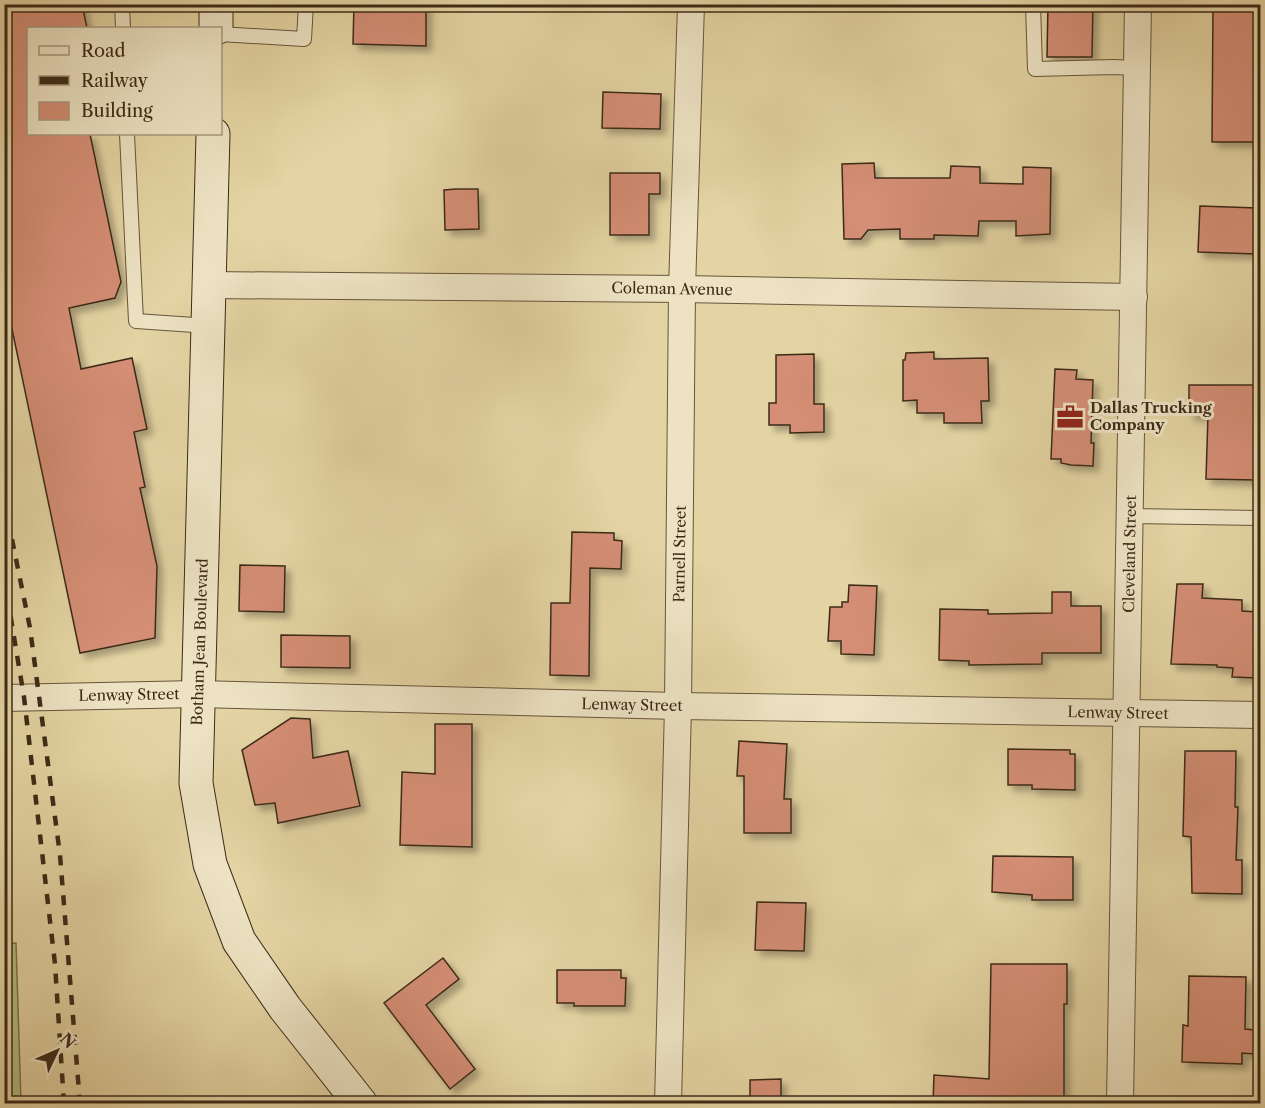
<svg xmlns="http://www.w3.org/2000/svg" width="1265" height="1108" viewBox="0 0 1265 1108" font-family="'Libre Caslon Text',serif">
  <defs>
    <filter id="shadow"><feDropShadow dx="5.5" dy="5.5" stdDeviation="3" flood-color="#0004"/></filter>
  </defs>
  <rect width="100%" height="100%" fill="#e4d4a3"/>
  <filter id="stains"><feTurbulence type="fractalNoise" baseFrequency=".00333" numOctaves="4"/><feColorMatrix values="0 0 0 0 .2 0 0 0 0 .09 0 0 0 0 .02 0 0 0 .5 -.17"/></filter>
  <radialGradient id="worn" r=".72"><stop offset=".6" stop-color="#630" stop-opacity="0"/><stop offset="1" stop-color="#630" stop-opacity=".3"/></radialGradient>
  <polygon fill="#b4bd85" stroke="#78744e" stroke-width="1.5" points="16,943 21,1103 5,1103 5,944"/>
  <g fill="#d48e74" stroke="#3d2b18" stroke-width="1.5" filter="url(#shadow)">
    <polygon points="4,4 82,4 87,28 28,28 28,134 90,134 121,282 115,298 69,308 81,369 132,358 147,429 134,432 145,487 140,488 157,566 155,638 80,653 4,291"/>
    <polygon points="354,4 426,4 426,46 353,44"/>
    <polygon points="1048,4 1093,4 1092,57 1047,57"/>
    <polygon points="1213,4 1260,4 1258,142 1212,142"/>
    <polygon points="603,92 661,94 660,129 602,128"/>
    <polygon points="874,163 875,178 950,178 951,166 980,167 980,183 1023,184 1023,167 1051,168 1050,234 1016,236 1016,221 979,221 978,236 934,235 934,239 900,239 900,229 868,230 861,239 844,239 842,164"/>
    <polygon points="610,173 660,173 660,194 649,194 649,235 610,235"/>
    <polygon points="456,189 478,189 479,229 445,230 444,190"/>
    <polygon points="1200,206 1257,208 1256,254 1198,252"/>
    <polygon points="934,352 934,359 988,358 989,401 981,401 982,423 944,423 944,413 917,413 917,400 903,401 903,360 905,360 906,353"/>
    <polygon points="814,354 814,404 824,404 824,432 790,433 790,425 769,425 769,403 776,403 776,355"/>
    <polygon points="1055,369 1077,370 1076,379 1093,380 1091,443 1094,443 1093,466 1071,465 1061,463 1061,459 1051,459"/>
    <polygon points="1189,385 1260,385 1260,413 1258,413 1256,480 1206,479 1208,415 1189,415"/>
    <polygon points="572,532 614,533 614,540 622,541 621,569 590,568 589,676 550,675 551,603 570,603"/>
    <polygon points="240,565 285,566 284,612 239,611"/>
    <polygon points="1177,584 1203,584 1202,598 1242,600 1242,611 1258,612 1258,678 1232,677 1233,668 1217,667 1217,665 1171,664"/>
    <polygon points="849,585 877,586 874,655 841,654 841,641 828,641 830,607 842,607 842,602 848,602"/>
    <polygon points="1052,592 1071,592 1071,606 1101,606 1101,653 1042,653 1042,664 969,665 969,661 939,660 940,609 988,610 988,614 1052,613"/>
    <polygon points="281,635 350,636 350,668 281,667"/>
    <polygon points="291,718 310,719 313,758 348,751 360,806 278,823 275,803 255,805 242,750"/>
    <polygon points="435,724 472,724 472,847 400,845 402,772 435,774"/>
    <polygon points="739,741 787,744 784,799 791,799 791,833 744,833 744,776 737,776"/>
    <polygon points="1008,749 1070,750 1070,754 1075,754 1075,790 1032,789 1032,785 1008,785"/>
    <polygon points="1185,751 1236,751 1235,807 1238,807 1236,860 1242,860 1242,894 1192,893 1191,837 1183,836"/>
    <polygon points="993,856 1073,857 1073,900 1032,900 1032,895 992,892"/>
    <polygon points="757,902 806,903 804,951 755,950"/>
    <polygon points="443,958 459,979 426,1005 475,1069 450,1089 384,1003"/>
    <polygon points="991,964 1067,964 1067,1004 1064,1004 1064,1104 933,1104 934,1075 989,1079"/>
    <polygon points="557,970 621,970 621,978 626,978 625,1006 574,1006 574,1003 557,1003"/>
    <polygon points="1189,976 1246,977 1245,1029 1255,1030 1254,1054 1242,1053 1242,1064 1182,1062 1183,1025 1188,1026"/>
    <polygon points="781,1079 781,1104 750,1104 750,1080"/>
  </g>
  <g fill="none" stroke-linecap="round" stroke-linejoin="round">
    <defs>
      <g id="lane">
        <polyline points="122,4 123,28"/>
        <polyline points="1033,4 1035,69 1114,67 1137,68"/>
        <polyline points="220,34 304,39 306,4"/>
        <polyline points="127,134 136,321 209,326"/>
        <polyline points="1131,516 1260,518"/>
      </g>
      <g id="street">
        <polyline points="210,285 682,289 1134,297"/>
        <polyline points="4,698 198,694 678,706 1260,715"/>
        <polyline points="668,1104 678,706 682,289 691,4"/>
        <polyline points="1120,1104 1138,4"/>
      </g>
      <g id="secondary">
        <polyline points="216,28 216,4"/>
        <polyline points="213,134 196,783 210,864 239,941 285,1008 361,1104"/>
      </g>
    </defs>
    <use href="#lane" stroke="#67553b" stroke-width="16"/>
    <use href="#street" stroke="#67553b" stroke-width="28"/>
    <use href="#secondary" stroke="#3d2b18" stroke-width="35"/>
    <use href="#lane" stroke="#ede3c3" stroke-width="14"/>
    <use href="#street" stroke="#ede3c3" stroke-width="26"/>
    <use href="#secondary" stroke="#ede3c3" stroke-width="33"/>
    <g stroke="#3d2b18" stroke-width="4.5" stroke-dasharray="10 10" stroke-linecap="butt">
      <polyline points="4,500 30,628 60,855 80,1104"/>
      <polyline points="4,577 24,697 55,964 64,1104"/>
    </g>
  </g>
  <defs>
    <symbol id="office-bare" viewBox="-9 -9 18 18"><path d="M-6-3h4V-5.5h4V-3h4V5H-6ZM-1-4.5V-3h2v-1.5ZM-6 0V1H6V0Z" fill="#8f2418" stroke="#ede3c3" stroke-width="2.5" paint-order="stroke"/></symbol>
  </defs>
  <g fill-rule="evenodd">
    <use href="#office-bare" x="1051" y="398" width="38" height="38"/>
  </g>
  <g text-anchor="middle" stroke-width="6" stroke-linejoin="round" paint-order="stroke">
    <g font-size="15" fill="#3d2b18" stroke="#ede3c3">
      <text transform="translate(672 289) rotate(1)" y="5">Coleman Avenue</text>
      <text transform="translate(680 554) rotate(-89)" y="5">Parnell Street</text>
      <text transform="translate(1130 554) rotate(-89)" y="5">Cleveland Street</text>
      <text transform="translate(200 642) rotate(-88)" y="5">Botham Jean Boulevard</text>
      <text transform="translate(129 695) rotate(-1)" y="5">Lenway Street</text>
      <text transform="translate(632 705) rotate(1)" y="5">Lenway Street</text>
      <text transform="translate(1118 713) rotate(1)" y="5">Lenway Street</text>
    </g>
    <g font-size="15" font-weight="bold" fill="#3d2b18" stroke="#ede3c3" text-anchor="start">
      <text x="1090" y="413">Dallas Trucking<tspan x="1090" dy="17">Company</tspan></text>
    </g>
  </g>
  <rect width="1265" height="1108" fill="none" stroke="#e4d4a3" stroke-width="24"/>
  <rect x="6" y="6" width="1253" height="1096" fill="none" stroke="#3d2b18" stroke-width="3"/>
  <rect x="12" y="12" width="1241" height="1084" fill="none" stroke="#3d2b18" stroke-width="1.5"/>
  <rect x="27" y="27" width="195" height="108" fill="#ede3c3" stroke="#a7997f" stroke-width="1.5"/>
  <rect x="39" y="46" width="30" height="9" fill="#ede3c3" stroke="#a7997f" stroke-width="1.5"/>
  <text x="81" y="57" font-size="18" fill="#3d2b18">Road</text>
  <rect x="39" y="76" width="30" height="9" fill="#3d2b18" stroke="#a7997f" stroke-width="1.5"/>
  <text x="81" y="87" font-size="18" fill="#3d2b18">Railway</text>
  <rect x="39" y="102" width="30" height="18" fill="#d48e74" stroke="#a7997f" stroke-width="1.5"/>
  <text x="81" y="117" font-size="18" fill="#3d2b18">Building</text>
  <g transform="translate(57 1051) rotate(46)" stroke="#ede3c3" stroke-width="4.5" paint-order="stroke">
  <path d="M0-4.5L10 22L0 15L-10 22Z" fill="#3d2b18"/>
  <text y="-9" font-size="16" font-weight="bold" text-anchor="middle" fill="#3d2b18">N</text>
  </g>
  <rect width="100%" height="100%" filter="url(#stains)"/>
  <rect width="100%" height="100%" fill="url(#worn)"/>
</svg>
